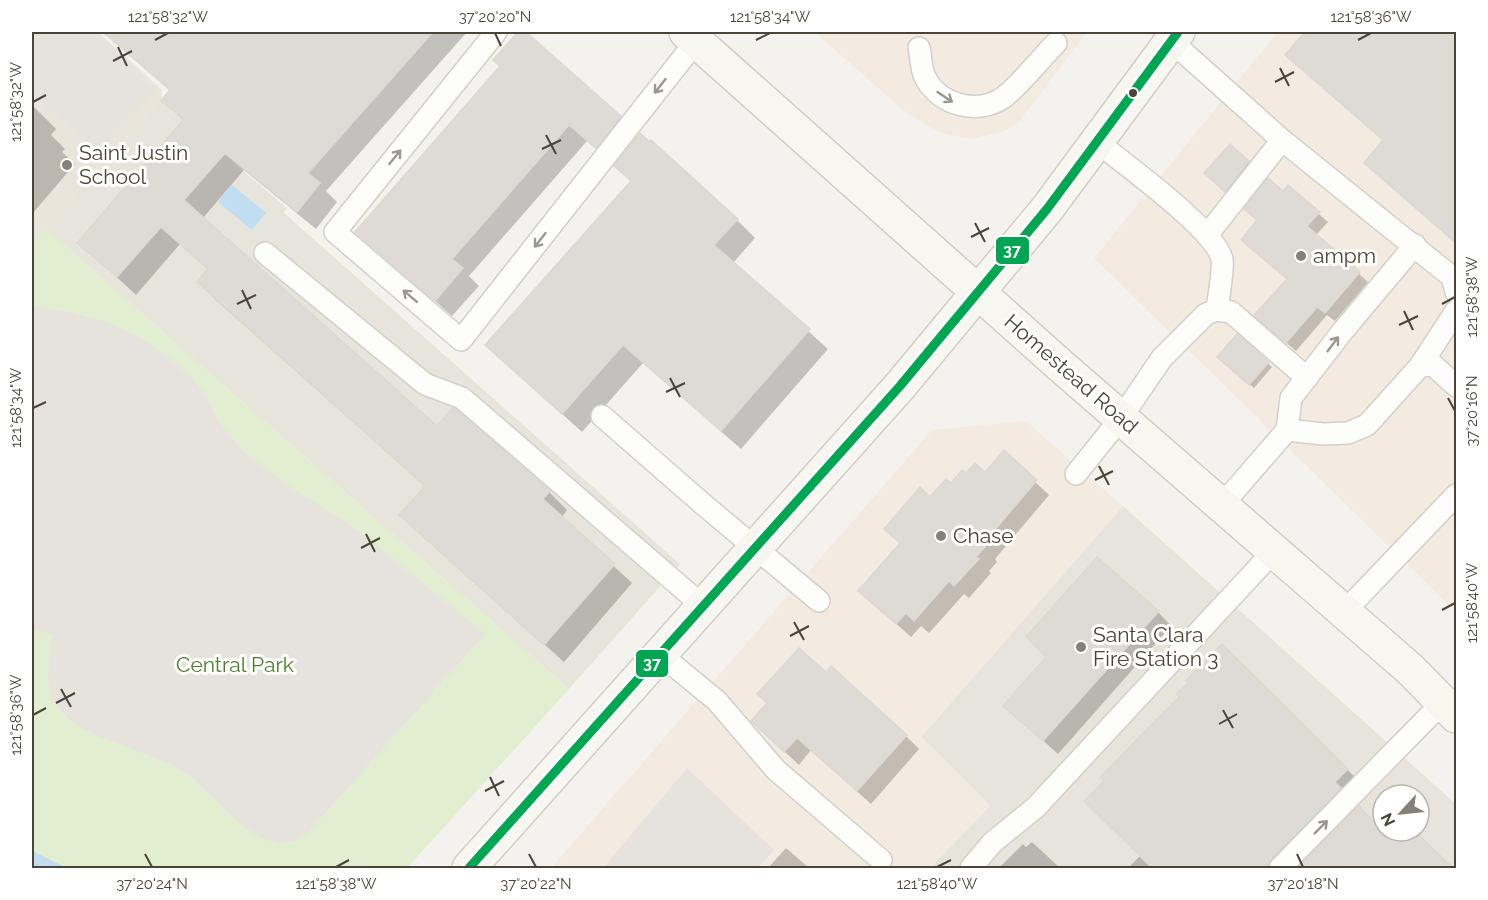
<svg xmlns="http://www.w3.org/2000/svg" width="1488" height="900" viewBox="0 0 1488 900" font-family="Raleway,sans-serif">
  <rect width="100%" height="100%" fill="#f4f2ee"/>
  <g fill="#e7e4dc" fill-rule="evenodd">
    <polygon points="161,101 287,208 284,213 680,564 569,689 46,229"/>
    <path d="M1123 506 1456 804V868H930L990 806 921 737ZM1383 795H1419V831H1383Z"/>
  </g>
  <g fill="#f3ebdf">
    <polygon points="815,32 1087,32 1018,123 1003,132 970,139 938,132 904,111"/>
    <polygon points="1278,32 1371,32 1456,100 1456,612 1094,258"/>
    <polygon points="1026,421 1123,506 921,737 990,806 930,868 551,868 932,430"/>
  </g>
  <polygon fill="#eae5da" points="32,32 98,32 162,90 161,101 32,246"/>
  <polygon fill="#e1eecf" points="46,229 569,689 407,868 32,868 32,246"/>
  <g fill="#e6e3df">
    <polygon points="34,32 95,32 156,88 99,154 32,94 32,34"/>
    <polygon points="32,306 65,311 104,321 138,336 166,355 193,379 207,398 221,425 242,450 295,490 358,530 485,634 308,832 295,841 280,844 261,838 240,824 195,780 171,764 96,735 75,724 61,711 52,698 48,677 52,634 32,630"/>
    <polygon points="687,768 774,850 758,868 603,868"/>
  </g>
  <g fill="#c0ddf1">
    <polygon points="232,185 266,213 252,230 218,202"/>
    <polygon points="32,851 67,868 32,868"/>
  </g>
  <g fill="#0003">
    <polygon points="119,32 467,32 326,191 337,202 316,229 244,170 203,218 437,428 549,492 567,510 561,518 632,583 564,662 401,515 426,487 217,301 199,282 209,270 180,244 136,295 79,242 184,121 163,101 171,91 113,38"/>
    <polygon points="520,32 524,32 637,134 613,164 587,141 469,276 479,286 452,316 357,232 502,67 495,60"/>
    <polygon points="1307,32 1456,32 1456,243 1366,163 1384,141 1287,55"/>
    <polygon points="32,105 56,129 51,135 65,149 62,152 75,164 32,214"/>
    <polygon points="1230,146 1252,167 1230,195 1206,173"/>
    <polygon points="1288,187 1328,222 1316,235 1368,282 1335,321 1327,315 1296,351 1265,324 1288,280 1283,194"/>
    <polygon points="737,220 755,238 733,263 828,349 741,449 643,363 582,432 506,363"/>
    <polygon points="1224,361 1268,363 1272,367 1254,388"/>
    <polygon points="1004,453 1049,495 995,559 997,562 989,571 991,573 969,598 964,594 929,633 921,626 911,637 874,604 931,499 966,476 985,474"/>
    <polygon points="1158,612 1171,626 1058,754 1005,706"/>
    <polygon points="1222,646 1364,786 1351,800 1356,805 1295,868 1128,868 1141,855 1181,697"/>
    <polygon points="767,735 906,736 919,749 871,804 811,750 799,765"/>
    <polygon points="1359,808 1392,841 1401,831 1413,831 1450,868 1299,868"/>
    <polygon points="1032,842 1060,868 999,868 1023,844 1026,847"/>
    <polygon points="786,848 809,868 768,868"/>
  </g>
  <g fill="#dedbd6" stroke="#dcd9d4" stroke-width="1.5">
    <polygon points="103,32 433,32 308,173 320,183 297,212 225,153 184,200 437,426 453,408 455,409 550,491 543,499 615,564 544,645 399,515 425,486 197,282 208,269 161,227 117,277 77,243 184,119 161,101 170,90"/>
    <polygon points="518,32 526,32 621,116 596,148 569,125 452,259 463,268 435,301 355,232 500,66 493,60"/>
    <polygon points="1305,32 1456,32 1456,243 1364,163 1383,140 1285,55"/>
    <polygon points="640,133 650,142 651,140 738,219 714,245 810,329 721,431 623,345 562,414 485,345 631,181 614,166"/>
    <polygon points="1230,144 1249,161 1225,192 1204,173"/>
    <polygon points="1268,178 1283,191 1288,185 1320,212 1307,226 1360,272 1325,313 1317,307 1286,343 1254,315 1287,279 1241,240 1257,220 1244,209"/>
    <polygon points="1237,334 1269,362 1249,385 1217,357"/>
    <polygon points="1004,450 1037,480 982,545 985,547 976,557 979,559 954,586 949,581 914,621 906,613 896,624 858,591 900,543 884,529 920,487 930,497 946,479 951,483 962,470 966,473 975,463 985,472"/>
    <polygon points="1097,557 1159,611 1043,741 1003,706 1046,657 1026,637"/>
    <polygon points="1222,644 1348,769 1335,782 1341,788 1271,859 1268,868 1152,868 1084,801 1104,781 1100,777 1179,697 1176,694 1188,683 1186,680"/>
    <polygon points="799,648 826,672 831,666 907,735 857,791 797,738 784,752 751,721 767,703 757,694"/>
    <polygon points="1359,806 1383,831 1415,831 1453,868 1297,868"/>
  </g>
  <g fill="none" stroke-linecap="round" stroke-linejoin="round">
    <defs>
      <g id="service">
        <polyline points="496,32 335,232 461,340 697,40"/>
        <polyline points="1171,41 1282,140 1452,277 1456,292"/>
        <path d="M919 48C921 56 921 67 924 75 937 105 978 116 1004 97 1020 85 1041 58 1056 43"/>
        <path d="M1096 141C1123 163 1215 229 1222 259 1224 269 1218 299 1217 310"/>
        <polyline points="1208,234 1282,140"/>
        <polyline points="265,253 425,384 462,398 703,606"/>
        <polyline points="1420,366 1456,311"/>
        <polyline points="602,416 704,505 819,601"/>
        <polyline points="1287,430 1323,434 1348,433 1367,425 1420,366 1433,365 1456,386"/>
        <polyline points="1076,474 1121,418 1162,358 1206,314 1217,310 1231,312 1307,378"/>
        <polyline points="1222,505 1287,430 1291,398 1342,332 1415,245"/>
        <polyline points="1344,612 1456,495"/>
        <polyline points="661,655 717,701 776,770 881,860"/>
        <polyline points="971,868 992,843 1036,807 1274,551"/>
        <polyline points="1280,868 1443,702"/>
      </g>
      <g id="secondary">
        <polyline points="686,32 1061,366 1411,670 1456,716"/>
        <polyline points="469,868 900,386 1047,209 1178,32"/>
      </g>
    </defs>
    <use href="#service" stroke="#d2d0cb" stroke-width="24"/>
    <use href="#secondary" stroke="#d3cfc5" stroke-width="36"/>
    <use href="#service" stroke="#fdfdfc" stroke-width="21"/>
    <use href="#secondary" stroke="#f7f6f1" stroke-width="33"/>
    <defs>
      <polyline id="bus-1" points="469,868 900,386 1047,209 1178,32"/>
    </defs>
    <use href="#bus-1" stroke="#fff" stroke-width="14"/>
    <use href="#bus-1" stroke="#00a651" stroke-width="9"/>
  </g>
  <defs><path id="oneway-shaft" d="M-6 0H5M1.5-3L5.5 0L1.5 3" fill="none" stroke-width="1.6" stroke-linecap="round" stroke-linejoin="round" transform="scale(1.5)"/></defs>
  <g stroke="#9b9791">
    <use href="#oneway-shaft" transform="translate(660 86) rotate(128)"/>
    <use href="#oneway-shaft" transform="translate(945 97) rotate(34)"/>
    <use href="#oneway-shaft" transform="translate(395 157) rotate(-51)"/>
    <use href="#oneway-shaft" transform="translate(540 240) rotate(128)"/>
    <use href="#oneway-shaft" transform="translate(410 296) rotate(-139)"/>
    <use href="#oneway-shaft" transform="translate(1333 344) rotate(-53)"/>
    <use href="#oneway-shaft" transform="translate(1321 827) rotate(-45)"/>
  </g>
  <path fill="none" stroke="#4b4439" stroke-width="2" d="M495 33 501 46M155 40 168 33M756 40 770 33M1358 40 1371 33M118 47 127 66M113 61 132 51M1280 68 1289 86M1275 82 1294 72M33 102 46 95M546 135 556 154M542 149 561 140M975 223 985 242M971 237 989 228M242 290 251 309M237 304 256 295M1442 304 1455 297M1404 311 1413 330M1399 325 1418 316M670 378 680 397M666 392 685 383M1448 398 1455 411M33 408 46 402M1099 466 1109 485M1095 480 1113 471M366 534 375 552M361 548 380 538M1442 610 1455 603M794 622 804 640M790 636 809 626M61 689 71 707M56 703 75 693M1223 710 1233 728M33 715 46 708M1219 724 1237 714M490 777 499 796M485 791 504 781M145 854 152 867M529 854 536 867M1297 854 1303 867M336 867 349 860M937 867 951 860"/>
  <circle fill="#4b4439" stroke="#fff" stroke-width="2" cx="1133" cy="93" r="5"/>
  <g fill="#868178" stroke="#fff" stroke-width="2">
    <circle cx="67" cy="165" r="6"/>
    <circle cx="1301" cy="256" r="6"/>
    <circle cx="941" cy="536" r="6"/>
    <circle cx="1081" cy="647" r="6"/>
  </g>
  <g text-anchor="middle" stroke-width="6" stroke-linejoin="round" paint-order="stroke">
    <g font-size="21" fill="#4b4439" stroke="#fff" text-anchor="start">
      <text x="79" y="160">Saint Justin<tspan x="79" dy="24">School</tspan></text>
      <text x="1313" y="263">ampm</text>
      <text x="953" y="543">Chase</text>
      <text x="1093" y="642">Santa Clara<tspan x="1093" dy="24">Fire Station 3</tspan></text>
    </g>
    <g font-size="21" fill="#4b4439" stroke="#fff">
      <text transform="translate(1071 374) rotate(41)" y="7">Homestead Road</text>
    </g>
    <g font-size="21" fill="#4a7f2a" stroke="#fff">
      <text x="235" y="672">Central Park</text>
    </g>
  </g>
  <g stroke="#fff" stroke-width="2">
    <rect x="995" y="236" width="35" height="29" rx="6" fill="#00a651"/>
    <rect x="635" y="649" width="34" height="29" rx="6" fill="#00a651"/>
  </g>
  <g font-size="16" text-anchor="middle" font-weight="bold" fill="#fff">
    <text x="1012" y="256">37</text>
    <text x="652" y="669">37</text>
  </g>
  <rect width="1488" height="900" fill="none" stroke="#ffffff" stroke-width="66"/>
  <g transform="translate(1401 813) rotate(243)"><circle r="28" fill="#ffffff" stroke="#b7b4b0" stroke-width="1.5"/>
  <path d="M0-4.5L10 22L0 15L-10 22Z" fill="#868178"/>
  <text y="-9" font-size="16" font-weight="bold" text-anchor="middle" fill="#4b4439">N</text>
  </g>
  <rect x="33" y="33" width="1422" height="834" fill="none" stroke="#4b4439" stroke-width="2"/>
  <g font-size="15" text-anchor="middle" fill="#4b4439">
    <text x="168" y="22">121°58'32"W</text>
    <text x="495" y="22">37°20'20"N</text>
    <text x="770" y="22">121°58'34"W</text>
    <text x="1371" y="22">121°58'36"W</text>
    <text transform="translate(16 102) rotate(-90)" y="5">121°58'32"W</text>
    <text transform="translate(1472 297) rotate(-90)" y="5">121°58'38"W</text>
    <text transform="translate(16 408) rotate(-90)" y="5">121°58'34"W</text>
    <text transform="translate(1472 411) rotate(-90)" y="5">37°20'16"N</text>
    <text transform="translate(1472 603) rotate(-90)" y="5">121°58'40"W</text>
    <text transform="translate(16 715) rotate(-90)" y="5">121°58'36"W</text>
    <text x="152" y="889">37°20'24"N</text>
    <text x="336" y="889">121°58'38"W</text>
    <text x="536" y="889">37°20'22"N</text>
    <text x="937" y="889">121°58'40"W</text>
    <text x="1303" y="889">37°20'18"N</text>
  </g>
</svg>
